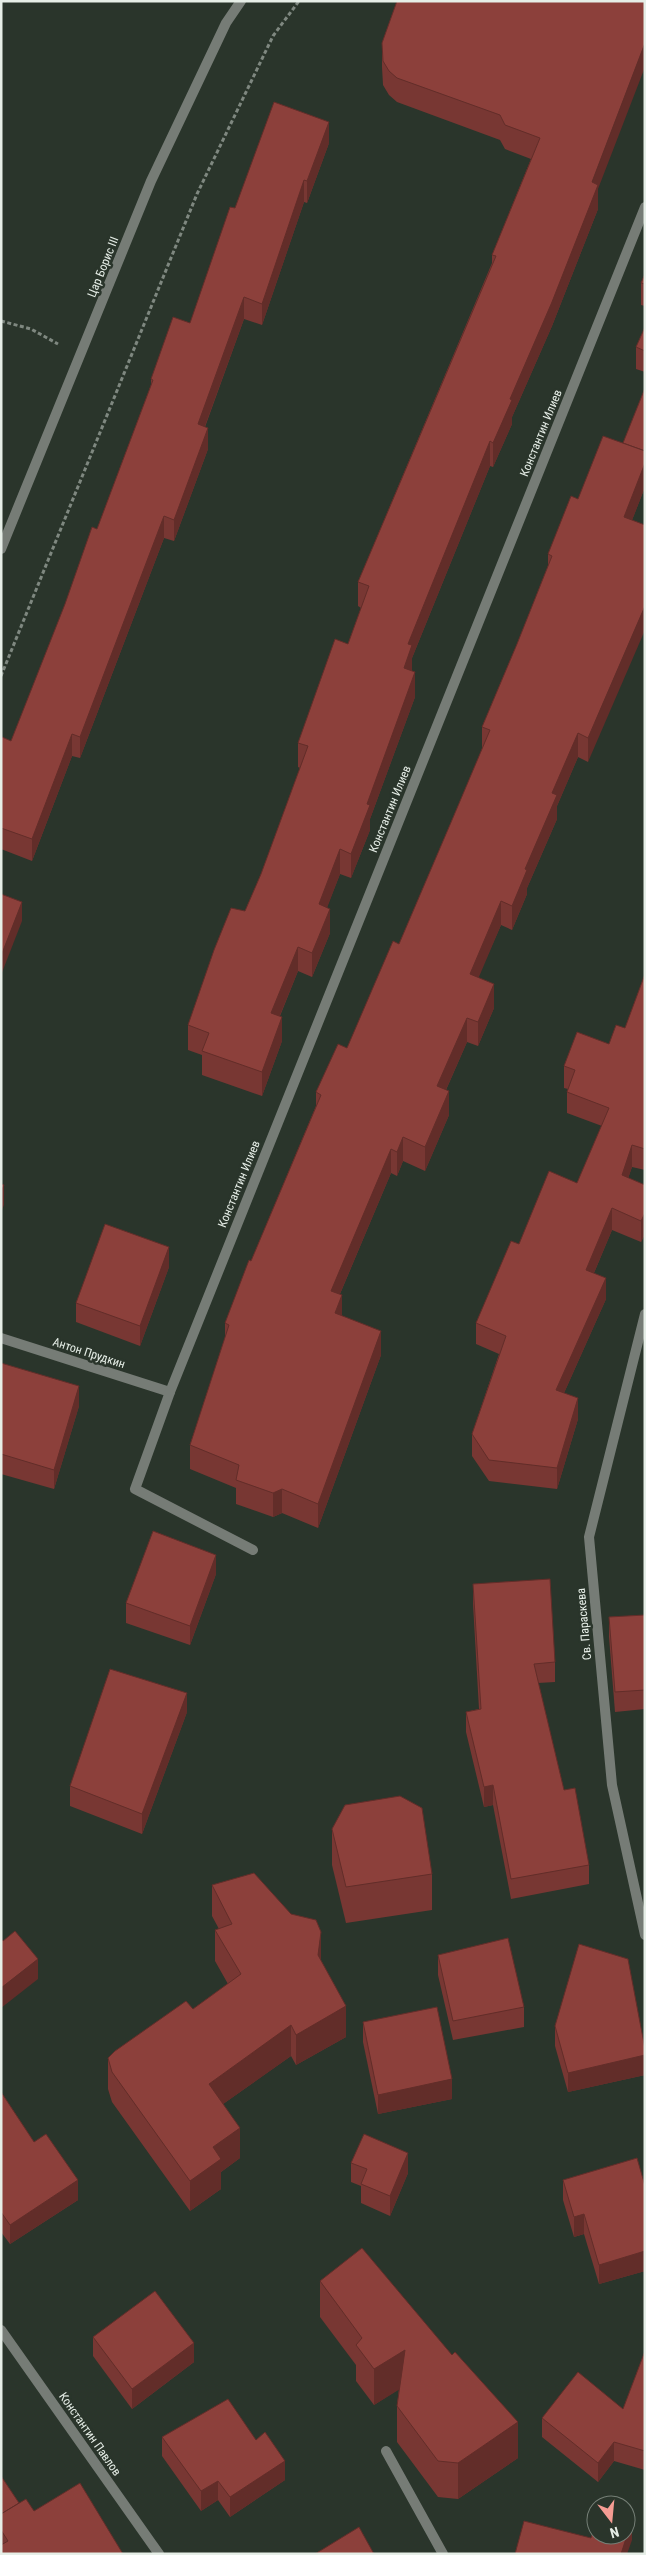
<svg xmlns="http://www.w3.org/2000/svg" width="646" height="2555" viewBox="0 0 646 2555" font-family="'Roboto Condensed',sans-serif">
  <rect width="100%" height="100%" fill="#2a352b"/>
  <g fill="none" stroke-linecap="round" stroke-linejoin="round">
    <g stroke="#7f8880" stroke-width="3" stroke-dasharray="4 2.5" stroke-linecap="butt">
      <polyline points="1,321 31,329 58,344"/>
      <polyline points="1,676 197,194 273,36 299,1"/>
    </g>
    <polyline stroke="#767c76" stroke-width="10" points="386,2451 443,2554"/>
    <g stroke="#767c76" stroke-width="10">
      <polyline points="645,1314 589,1537 612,1785 645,1935"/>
      <polyline points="1,1338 170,1392"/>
      <polyline points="253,1550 135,1489 170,1392 645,207"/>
      <polyline points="1,2330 159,2554"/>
    </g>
    <polyline stroke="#767c76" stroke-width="10" points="1,549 151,181 226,23 241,1"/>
  </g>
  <g fill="#783733">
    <polygon points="397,1 598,189 598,209 552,326 512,417 512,424 493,467 490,466 412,658 412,671 415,697 370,819 370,830 351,878 340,874 327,907 330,933 312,977 298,971 280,1016 282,1041 262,1096 202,1075 202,1055 188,1050 188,1025 245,911 261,874 300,768 298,767 298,743 348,644 361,608 358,606 358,582 492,263 492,255 531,159 505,149 500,140 397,102 389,95 383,85 382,67 382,43"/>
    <polygon points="329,143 307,203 304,202 262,325 244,319 205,427 208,449 174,541 164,538 80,758 72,756 32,861 1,849 1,739 11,741 97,529 151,385 151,379 190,323 235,208"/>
    <polygon points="645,274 645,306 641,305 641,283"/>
    <polygon points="645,327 645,372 636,369 636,347"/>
    <polygon points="645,388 645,487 632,520 588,762 578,757 557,806 557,819 527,888 527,894 512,930 501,925 478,977 494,1008 478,1046 467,1042 446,1090 449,1115 425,1171 403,1161 397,1176 391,1173 340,1294 342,1316 381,1355 318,1528 282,1513 273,1517 236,1504 236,1488 190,1469 190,1445 225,1338 225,1323 316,1106 316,1092 347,1048 399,944 452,820 482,750 482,727 517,644 548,566 548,554 578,499 623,443"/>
    <polygon points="645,974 645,1170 632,1167 628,1178 645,1185 645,1234 641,1242 612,1230 594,1273 606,1299 564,1393 578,1419 557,1489 489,1481 472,1456 472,1434 499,1354 476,1344 476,1323 519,1244 577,1183 602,1126 567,1113 567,1092 568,1089 564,1088 564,1066 609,1044 625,1028"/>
    <polygon points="169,1267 140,1346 76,1322 76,1303"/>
    <polygon points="1,1363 79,1406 54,1489 1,1474"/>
    <polygon points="216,1574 190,1645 126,1623 126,1603"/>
    <polygon points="473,1584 555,1662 555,1682 538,1683 564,1790 589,1865 589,1884 511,1899 493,1805 484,1807 466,1732 466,1712 479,1709 473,1604"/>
    <polygon points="645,1615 645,1709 615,1712 609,1637 609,1617"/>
    <polygon points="187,1712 142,1834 70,1806 70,1786"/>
    <polygon points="332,1829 432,1874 432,1910 346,1923 332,1865"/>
    <polygon points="212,1885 321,1962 346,2037 296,2065 291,2056 223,2104 240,2158 221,2172 221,2189 190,2211 112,2102 108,2089 108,2058 193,2009 228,1984 215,1961 215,1930 219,1929 212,1916"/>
    <polygon points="438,1955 524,2007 524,2027 453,2040 438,1975"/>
    <polygon points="363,2022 452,2099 378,2114 363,2042"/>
    <polygon points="555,2026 645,2049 645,2075 568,2092 555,2046"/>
    <polygon points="1,2092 34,2142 78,2200 10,2244 1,2232"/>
    <polygon points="351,2163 408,2173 390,2216 361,2203 361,2186 351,2182"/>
    <polygon points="563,2180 645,2186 645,2271 599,2284 584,2234 574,2237 563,2200"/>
    <polygon points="320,2281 518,2458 458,2499 438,2497 397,2442 397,2406 399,2389 374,2405 356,2381 356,2365 320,2317"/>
    <polygon points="93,2337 194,2362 132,2409 93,2356"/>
    <polygon points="645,2351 645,2470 614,2461 598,2482 542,2437 542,2418 623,2409"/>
    <polygon points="162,2437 256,2440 285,2480 230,2517 218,2500 201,2511 162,2456"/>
    <polygon points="1,2476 19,2503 34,2511 1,2554"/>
  </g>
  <g fill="#622d29">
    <polygon points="645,43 645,67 598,189 598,209 552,326 512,417 512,424 493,467 493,443"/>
    <polygon points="329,122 329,143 307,203 307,181"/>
    <polygon points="304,180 304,202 262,325 262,304"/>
    <polygon points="244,297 244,319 198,445 198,424"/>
    <polygon points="208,428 208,449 174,541 174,520"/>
    <polygon points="490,441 490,466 412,658 412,670 404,692 404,668 408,644"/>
    <polygon points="645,463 645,487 624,541 624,517"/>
    <polygon points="164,516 164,538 80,758 80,737"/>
    <polygon points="645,606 645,630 588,762 588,738"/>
    <polygon points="415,672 415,697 370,819 370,830 351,878 351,854 367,804"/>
    <polygon points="578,733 578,757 557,806 557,819 527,888 527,894 512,930 512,906 552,793"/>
    <polygon points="72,734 72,756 32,861 32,839"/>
    <polygon points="340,849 340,874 319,929 319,904"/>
    <polygon points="501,901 501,925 470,998 470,974"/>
    <polygon points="22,902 22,921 1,975 1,956"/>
    <polygon points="330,909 330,933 312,977 312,953"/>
    <polygon points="298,947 298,971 271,1037 271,1013"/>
    <polygon points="494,984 494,1008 478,1046 478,1022"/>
    <polygon points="282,1017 282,1041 262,1096 262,1072"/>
    <polygon points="467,1018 467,1042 437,1110 437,1086"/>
    <polygon points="449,1091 449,1115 425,1171 425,1147"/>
    <polygon points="403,1137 403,1161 397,1176 397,1152"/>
    <polygon points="632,1145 632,1167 622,1197 622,1175"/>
    <polygon points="391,1149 391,1173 331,1315 331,1291"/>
    <polygon points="4,1185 4,1205 1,1212 1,1192"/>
    <polygon points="612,1208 612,1230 586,1292 586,1270"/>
    <polygon points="645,1213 645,1234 641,1242 641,1221"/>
    <polygon points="169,1247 169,1267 140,1346 140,1326"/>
    <polygon points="606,1278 606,1299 556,1411 556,1390"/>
    <polygon points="342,1295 342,1319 335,1313"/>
    <polygon points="381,1331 381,1355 318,1528 318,1504"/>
    <polygon points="79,1386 79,1406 54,1489 54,1470"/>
    <polygon points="578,1398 578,1419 557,1489 557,1468"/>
    <polygon points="282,1489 282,1513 273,1517 273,1493"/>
    <polygon points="216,1555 216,1574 190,1645 190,1626"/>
    <polygon points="187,1693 187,1712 142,1834 142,1814"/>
    <polygon points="493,1785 493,1805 484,1807 484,1787"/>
    <polygon points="321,1932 321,1963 318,1955"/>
    <polygon points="38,1959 38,1979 1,2008 1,1988"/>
    <polygon points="346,2006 346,2037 296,2065 296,2035"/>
    <polygon points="291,2025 291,2056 209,2114 209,2084"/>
    <polygon points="645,2055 645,2075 568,2092 568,2073"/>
    <polygon points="452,2079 452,2099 378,2114 378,2095"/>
    <polygon points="240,2128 240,2158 221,2172 221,2189 190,2211 190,2181 213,2147"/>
    <polygon points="408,2153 408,2173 390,2216 390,2196"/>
    <polygon points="78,2180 78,2200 10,2244 10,2225"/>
    <polygon points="584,2214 584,2234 574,2237 574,2217"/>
    <polygon points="645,2251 645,2271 599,2284 599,2265"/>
    <polygon points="194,2343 194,2362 132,2409 132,2389"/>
    <polygon points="405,2350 405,2386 374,2405 374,2369"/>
    <polygon points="518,2422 518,2458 458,2499 458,2463"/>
    <polygon points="614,2442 614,2461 598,2482 598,2463"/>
    <polygon points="285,2461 285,2480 230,2517 230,2497"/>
    <polygon points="218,2481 218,2500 201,2511 201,2491"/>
    <polygon points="632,2520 632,2540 627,2554 621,2554"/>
  </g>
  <g fill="#8c403b" stroke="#622d29">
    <polygon points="397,1 645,1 645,43 592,182 598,185 552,302 510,399 512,400 493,443 490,441 408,644 412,645 404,668 415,672 367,804 370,805 351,854 340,849 319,904 330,909 312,953 298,947 271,1013 282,1017 262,1072 202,1051 209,1033 188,1025 214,950 231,908 245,911 261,874 308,746 298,743 335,639 348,644 369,586 358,582 496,256 492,255 540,138 505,125 500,115 397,78 389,71 383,61 382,43"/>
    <polygon points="274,102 329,122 307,181 304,180 262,304 244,297 198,424 208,428 174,520 164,516 80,737 72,734 32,839 1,828 1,739 2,737 11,741 65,604 92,527 97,529 153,380 151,379 173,317 190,323 230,207 235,208"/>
    <polygon points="645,274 645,284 641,283"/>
    <polygon points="645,327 645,351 636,347"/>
    <polygon points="645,388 645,451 623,443"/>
    <polygon points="603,436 645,451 645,463 624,517 645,525 645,606 588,738 578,733 552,793 557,795 525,869 527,870 512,906 501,901 470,974 494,984 478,1022 467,1018 437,1086 449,1091 425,1147 403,1137 397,1152 391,1149 331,1291 342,1295 335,1313 381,1331 318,1504 282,1489 273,1493 236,1480 239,1465 190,1445 229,1325 225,1323 249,1260 251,1261 321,1095 316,1092 338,1044 347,1048 393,941 399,944 452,820 490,730 482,727 517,644 552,556 548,554 571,496 578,499"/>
    <polygon points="1,894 22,902 1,956"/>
    <polygon points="645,974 645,1149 632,1145 622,1175 645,1185 645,1213 641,1221 612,1208 586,1270 606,1278 556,1390 578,1398 557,1468 489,1460 472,1434 506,1336 476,1323 511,1241 519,1244 549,1171 577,1183 609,1108 567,1092 575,1070 564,1066 577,1032 609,1044 616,1025 625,1028"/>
    <polygon points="1,1184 4,1185 1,1192"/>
    <polygon points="105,1224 169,1247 140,1326 76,1303"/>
    <polygon points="1,1363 79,1386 54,1470 1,1454"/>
    <polygon points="153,1531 216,1555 190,1626 126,1603"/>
    <polygon points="550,1579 555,1662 534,1664 564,1790 575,1788 589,1865 511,1879 493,1785 484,1787 466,1712 481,1709 473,1584"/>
    <polygon points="645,1615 645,1690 615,1692 609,1617"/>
    <polygon points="110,1669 187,1693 142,1814 70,1786"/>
    <polygon points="400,1796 422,1808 432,1874 346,1887 332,1829 345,1805"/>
    <polygon points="254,1873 291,1914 316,1920 321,1932 318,1955 346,2006 296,2035 291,2025 209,2084 240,2128 213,2147 221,2159 190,2181 112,2072 108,2058 115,2051 186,2001 193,2009 241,1974 215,1930 232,1924 212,1885"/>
    <polygon points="15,1931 38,1959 1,1988 1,1939 3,1941"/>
    <polygon points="508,1938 524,2007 453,2021 438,1955"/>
    <polygon points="579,1944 628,1959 645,2049 645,2055 568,2073 555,2026"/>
    <polygon points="437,2007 452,2079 378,2095 363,2022"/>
    <polygon points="1,2092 34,2142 46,2134 78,2180 10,2225 1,2212"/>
    <polygon points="364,2134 408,2153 390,2196 361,2184 367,2169 351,2163"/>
    <polygon points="637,2158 645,2186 645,2251 599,2265 584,2214 574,2217 563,2180"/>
    <polygon points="362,2248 452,2355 455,2352 518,2422 458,2463 438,2461 397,2406 405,2350 374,2369 356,2345 362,2338 320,2281"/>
    <polygon points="155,2291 194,2343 132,2389 93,2337"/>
    <polygon points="645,2351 645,2451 614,2442 598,2463 542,2418 578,2372 623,2409"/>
    <polygon points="228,2399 256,2440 265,2432 285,2461 230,2497 218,2481 201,2491 162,2437"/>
    <polygon points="1,2476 19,2503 1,2514"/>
    <polygon points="80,2483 123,2554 1,2554 1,2545 8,2541 1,2530 1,2514 26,2499 34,2511"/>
    <polygon points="626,2519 632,2520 621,2554 515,2554 524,2521 591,2538 596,2523 596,2535 626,2535"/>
    <polygon points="359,2527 374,2554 315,2554"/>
  </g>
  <g text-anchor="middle" stroke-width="5" stroke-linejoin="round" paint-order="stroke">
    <g font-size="12" fill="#e6eee7" stroke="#2a352b">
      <text transform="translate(103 267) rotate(-68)" y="4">Цар Борис III</text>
      <text transform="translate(541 433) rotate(-68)" y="4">Константин Илиев</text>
      <text transform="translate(390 809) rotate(-68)" y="4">Константин Илиев</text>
      <text transform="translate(239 1184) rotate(-68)" y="4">Константин Илиев</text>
      <text transform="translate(89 1353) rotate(18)" y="4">Антон Прудкин</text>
      <text transform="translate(584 1624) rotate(-95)" y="4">Св. Параскева</text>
      <text transform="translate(90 2434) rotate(55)" y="4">Константин Павлов</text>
    </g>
  </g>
  <rect width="646" height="2555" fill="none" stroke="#e6eee7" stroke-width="5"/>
  <g transform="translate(611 2520) rotate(164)"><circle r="24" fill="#2a352b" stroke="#757f76"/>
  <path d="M0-4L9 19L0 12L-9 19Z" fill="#f59c93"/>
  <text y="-8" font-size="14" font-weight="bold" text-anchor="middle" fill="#e6eee7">N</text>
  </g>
</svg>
